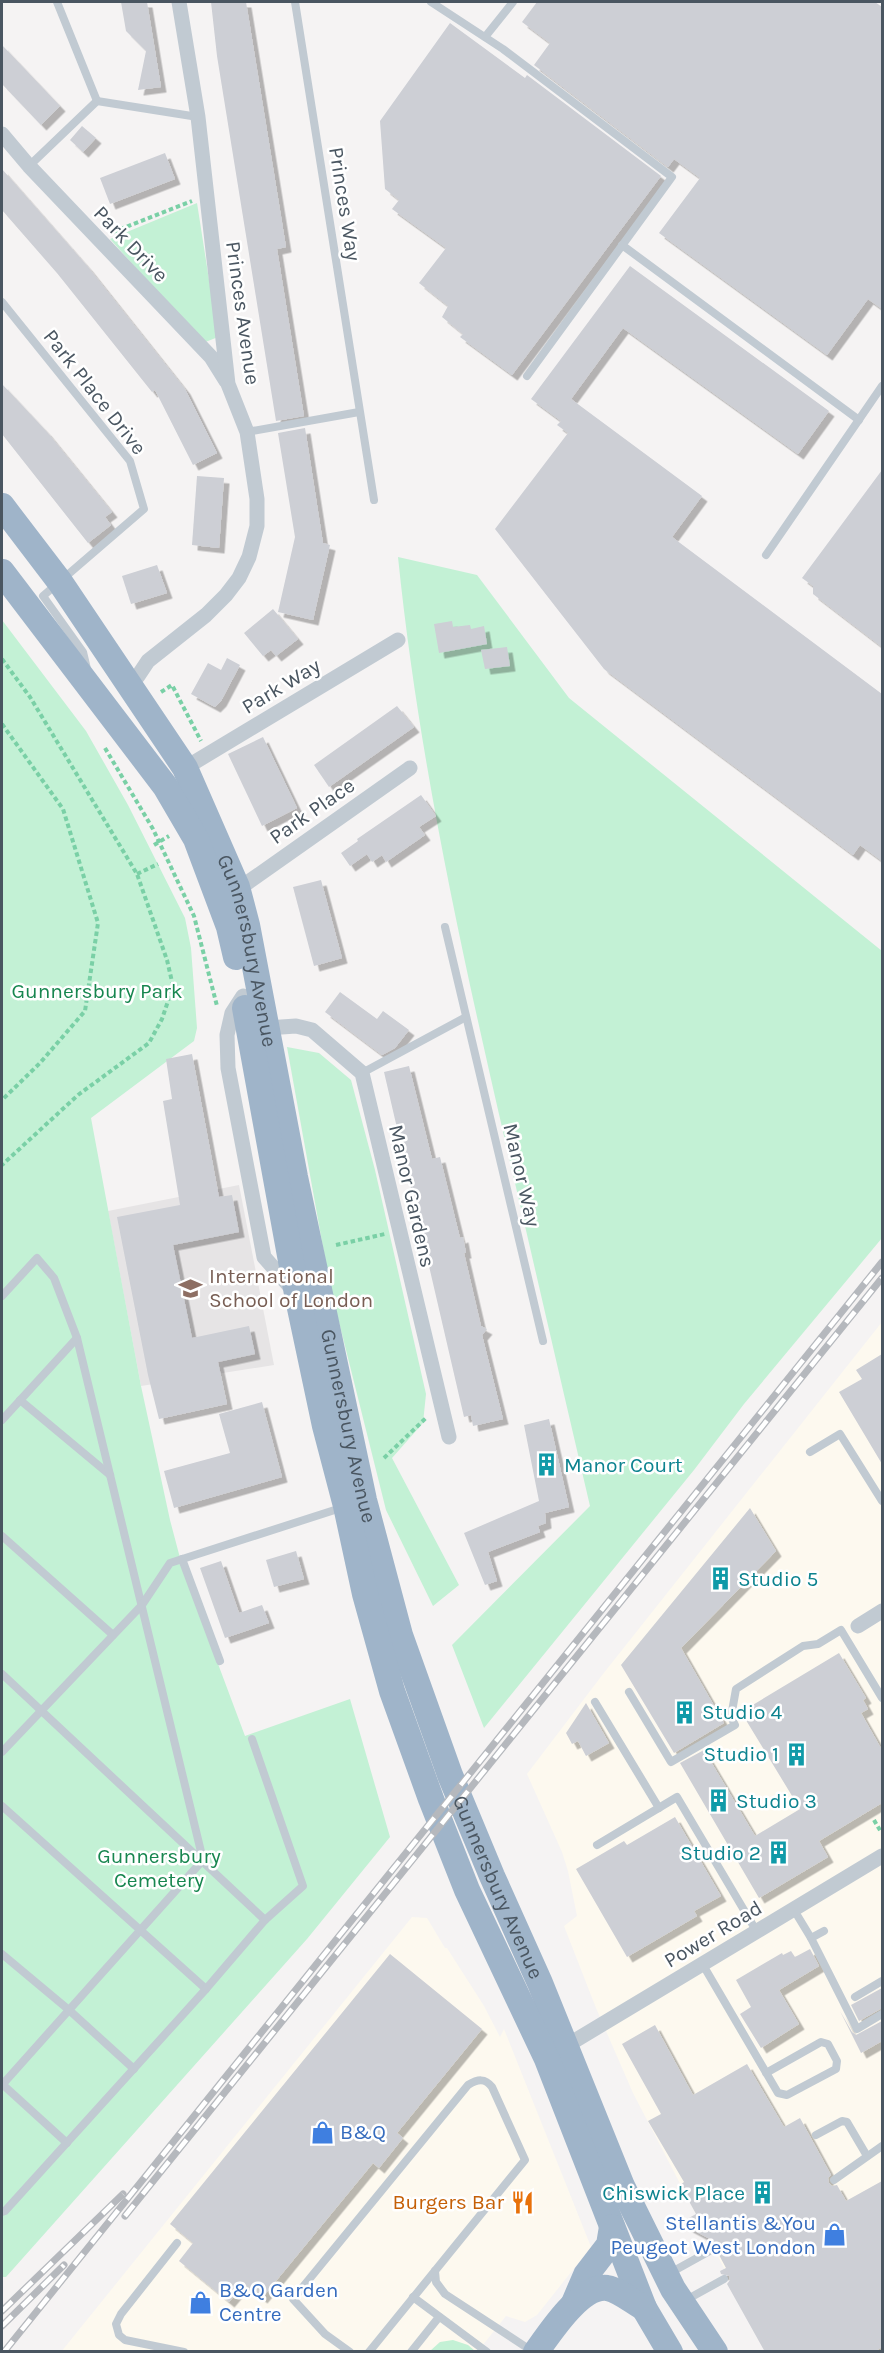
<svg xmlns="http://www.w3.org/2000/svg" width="884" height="2353" viewBox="0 0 884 2353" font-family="Karla,sans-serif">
  <defs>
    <filter id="shadow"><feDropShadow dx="5.5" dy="5.5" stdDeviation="0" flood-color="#0004"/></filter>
  </defs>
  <rect width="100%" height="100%" fill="#f5f3f3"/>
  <g fill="#fdf9ef">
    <polygon points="882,1322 882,2351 767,2351 633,2093 596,2008 564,1926 577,1916 568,1871 562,1852 527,1774 603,1674"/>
    <polygon points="412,1917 427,1918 445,1948 447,1948 484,2006 500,2037 504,2029 591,2247 537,2315 525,2322 506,2316 478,2351 61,2352"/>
  </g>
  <polygon fill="#e6e4e5" points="239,1185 274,1365 141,1386 108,1211"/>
  <g fill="#c3f1d5">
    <polygon points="197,203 218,337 203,343 110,239"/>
    <path d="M398 557 477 575 569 698 882 951V1238L744 1404 694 1470 484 1728 452 1645 590 1506C561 1383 533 1259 504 1136 460 945 418 753 398 557Z"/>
    <polygon points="2,620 86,731 128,805 185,918 191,948 197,1028 194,1041 91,1118 141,1386 170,1520 184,1573 245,1736 350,1699 390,1837 307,1939 6,2277 2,2277"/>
    <polygon points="287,1047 319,1053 351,1080 375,1170 426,1394 423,1423 392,1458 459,1585 433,1606 386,1510 330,1286"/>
    <polygon points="453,2340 468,2345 475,2351 430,2351 440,2342"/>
  </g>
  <g fill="#cdcfd5" filter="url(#shadow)">
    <polygon points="121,2 147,2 161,87 138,90 146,51 126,31"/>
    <polygon points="211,2 246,2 286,247 277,249 304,416 276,421 217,56"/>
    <polygon points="537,2 875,2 882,7 882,309 868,299 827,355 659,233 700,178 674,159 668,167 534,65 550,43 522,22"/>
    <polygon points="450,23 525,78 527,75 661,176 512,375 460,337 463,334 442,317 448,306 419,283 446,248 392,209 399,200 385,189 380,121"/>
    <polygon points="2,45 60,106 41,125 2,84"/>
    <polygon points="82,126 96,138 83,152 70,140"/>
    <polygon points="165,153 175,179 110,204 100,178"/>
    <polygon points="2,169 88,267 185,389 217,453 193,465 155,390 152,392 57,273 2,210"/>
    <polygon points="630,266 829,411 798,454 623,328 571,399 702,496 672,537 882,694 882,861 860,845 853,855 604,669 495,529 568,433 557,425 561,421 531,399"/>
    <polygon points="2,384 47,432 112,512 105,517 111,525 88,543 2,434"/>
    <polygon points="305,428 323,543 330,545 313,620 278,612 295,537 278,433"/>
    <polygon points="882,470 882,647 813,594 813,586 802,578"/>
    <polygon points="197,476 224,478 219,548 192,545"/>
    <polygon points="157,565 167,593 131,604 122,576"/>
    <polygon points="273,609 298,639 276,656 271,650 263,656 244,633"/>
    <polygon points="452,621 453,627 470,625 471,629 484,626 487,644 439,653 434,624"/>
    <polygon points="507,647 510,666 485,669 481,650"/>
    <polygon points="227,658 240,665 221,701 215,707 191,694 208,663 221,670"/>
    <polygon points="397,706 414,727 329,787 314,765"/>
    <polygon points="263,737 297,808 262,826 228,754"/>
    <polygon points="421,795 436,816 419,827 425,835 386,862 382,855 372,862 367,854 350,866 341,853 358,841 357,839"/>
    <polygon points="321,880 342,958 314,966 293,887"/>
    <polygon points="340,992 377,1019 383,1011 409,1030 395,1048 382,1055 325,1012"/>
    <polygon points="192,1054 219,1197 232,1195 239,1232 173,1245 192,1338 249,1326 255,1354 218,1362 227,1404 159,1419 148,1375 117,1217 180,1205 163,1101 172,1099 166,1059"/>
    <polygon points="409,1066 432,1159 440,1157 460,1238 463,1237 466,1253 464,1253 481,1326 487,1329 482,1335 503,1419 473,1426 471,1415 464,1417 384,1072"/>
    <polygon points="882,1354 882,1464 839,1392 862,1379 856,1370"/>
    <polygon points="262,1402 282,1477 174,1508 164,1471 230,1453 219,1414"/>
    <polygon points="549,1419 569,1507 545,1513 546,1523 538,1526 540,1532 488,1552 497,1581 485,1585 464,1533 539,1501 524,1425"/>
    <polygon points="750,1508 776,1551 681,1648 724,1723 674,1753 621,1665"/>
    <polygon points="296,1551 304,1579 274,1587 266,1560"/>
    <polygon points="221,1561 239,1613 262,1605 269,1623 225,1638 200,1568"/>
    <polygon points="839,1653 866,1698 863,1700 868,1709 861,1713 882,1750 882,1803 819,1841 828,1857 759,1898 680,1763 704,1750 755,1836 800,1809 741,1712"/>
    <polygon points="586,1703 609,1743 586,1756 578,1741 572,1744 566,1733"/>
    <polygon points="675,1817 721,1896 694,1911 697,1916 627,1957 576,1869 624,1841 627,1845"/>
    <polygon points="810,1949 819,1966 779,1990 799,2024 761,2048 740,2014 751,2007 736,1980 782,1953 783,1955 791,1951 795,1957"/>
    <polygon points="390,1954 482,2029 397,2133 403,2138 379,2168 373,2163 262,2298 244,2284 229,2302 179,2261 193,2243 170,2224"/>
    <polygon points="882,1988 882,2008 859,2021 851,2005"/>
    <polygon points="840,2011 852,2032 856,2035 882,2021 882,2041 861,2053"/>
    <polygon points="655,2025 693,2095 747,2064 784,2127 800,2118 831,2175 828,2178 829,2183 832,2186 837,2185 846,2201 882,2181 882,2347 874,2352 765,2352 727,2284 730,2280 729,2276 721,2274 720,2271 726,2268 718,2253 721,2249 720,2245 712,2243 710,2239 680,2223 696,2214 680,2185 684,2182 648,2121 661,2114 622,2044"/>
  </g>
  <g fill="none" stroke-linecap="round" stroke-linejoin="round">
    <g stroke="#7ad0a6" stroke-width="4" stroke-dasharray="4.5 3" stroke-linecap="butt">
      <polyline points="113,232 192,201"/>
      <polyline points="2,659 30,697 137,874 167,960 173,986 162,1019 149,1043 78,1095 2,1165"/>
      <polyline points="161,692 172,685 201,741"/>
      <polyline points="2,724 63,809 98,923 85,1011 40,1063 2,1100"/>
      <polyline points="105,748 153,829 194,916 217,1006"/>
      <polyline points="154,845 169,836"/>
      <polyline points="137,874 158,864"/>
      <polyline points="336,1245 385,1234"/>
      <polyline points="384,1458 427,1417"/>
      <polyline points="874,1820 881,1832"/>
    </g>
    <g stroke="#c1cad2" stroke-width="8">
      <polyline points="57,2 97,101"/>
      <polyline points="295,2 374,500"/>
      <polyline points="431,2 503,49 672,177 527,376"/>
      <polyline points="485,37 513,2"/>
      <polyline points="97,101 198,117"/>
      <polyline points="29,166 97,101"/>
      <polyline points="622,245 859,420"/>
      <polyline points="2,302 130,461 144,509 43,596 83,652 87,669"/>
      <polyline points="247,432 359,412"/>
      <polyline points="766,555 882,386"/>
      <polyline points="445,927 543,1341"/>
      <polyline points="362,1073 466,1017"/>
      <polyline points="2,1296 37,1258 54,1278 77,1338"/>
      <polyline points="20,1400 110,1475"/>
      <polyline points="2,1420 77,1338 203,1860 2,2085"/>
      <polyline points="810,1452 840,1434 882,1501"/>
      <polyline points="2,1536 113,1635"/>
      <polyline points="182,1559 220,1661"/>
      <polyline points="2,1674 265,1920"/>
      <polyline points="629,1692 671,1762 735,1725 731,1717 736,1689 803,1646 818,1644 841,1630 882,1698"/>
      <polyline points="595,1702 659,1808"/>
      <polyline points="2,1752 142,1605 170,1563 344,1507"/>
      <polyline points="2,1806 206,1989"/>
      <polyline points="597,1845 677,1797 757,1932"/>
      <polyline points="794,1910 811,1938 824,1931"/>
      <polyline points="811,1938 857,2029 882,2014"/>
      <polyline points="2,1954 69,2010 134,2069"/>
      <polyline points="703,1965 778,2093 787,2095 836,2069 837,2061 828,2044 821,2042 766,2073"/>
      <polyline points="855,1997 882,1981"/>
      <polyline points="2,2084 67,2143"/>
      <polyline points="816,2135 842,2121 847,2122 867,2156"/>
      <polyline points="834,2180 882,2146"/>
      <polyline points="2,2212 5,2211 206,1989 265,1920 303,1886 252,1739"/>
      <polyline points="177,2243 121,2314 116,2324 119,2335 125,2340 184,2352"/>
      <polyline points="435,2271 436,2282 445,2294 532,2351"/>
      <polyline points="670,2273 715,2248"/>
      <polyline points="413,2297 487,2352"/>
      <polyline points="686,2300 724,2279"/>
      <path d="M350 2352 325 2334 293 2299 468 2085C478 2079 485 2078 492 2087L525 2160 369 2352"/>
      <polyline points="411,2352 439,2317"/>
    </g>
    <g stroke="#c1cad2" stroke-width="15">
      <polyline points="2,134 29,166 211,357 226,381"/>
      <polyline points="127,683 138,676 148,661 206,615 226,595 239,578 249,557 257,526 257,499 247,432 228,384 198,117 179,2"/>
      <polyline points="185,768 398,640"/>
      <polyline points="237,887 247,883 410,768"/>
      <polyline points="243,996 232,1013 227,1035 228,1068 264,1257 293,1290"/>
      <polyline points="267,1028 296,1026 312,1030 362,1073 449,1437"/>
      <polyline points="858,1626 882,1611"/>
      <polyline points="566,2046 882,1856"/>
    </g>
    <g stroke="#9fb4c9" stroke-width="26">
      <path id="s1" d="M2 506 60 582 185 768 237 887 247 925 295 1177 364 1500 400 1635 450 1775 492 1876 540 1983 622 2186 673 2289 715 2352"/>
      <polyline points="2,572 165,786 196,839 229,927 236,957"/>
      <polyline points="245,1008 297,1294 325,1426 346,1506 365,1594 392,1691 431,1799 467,1890 547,2059 644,2308 670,2352"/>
      <polyline points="574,2303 586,2275 609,2245 612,2227"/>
      <path d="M536 2352C550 2333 580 2285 607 2288 619 2290 633 2302 644 2308"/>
    </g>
    <defs>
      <g id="rail">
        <polyline points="125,2216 882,1278"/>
        <polyline points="2,2311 123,2194"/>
        <polyline points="2,2326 64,2265"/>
        <polyline points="4,2352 882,1262"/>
      </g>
    </defs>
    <use href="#rail" stroke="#b5b8bd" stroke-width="7"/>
    <use href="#rail" stroke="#fff" stroke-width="4.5" stroke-dasharray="14" stroke-linecap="butt"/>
  </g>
  <defs>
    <symbol id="school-bare" viewBox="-9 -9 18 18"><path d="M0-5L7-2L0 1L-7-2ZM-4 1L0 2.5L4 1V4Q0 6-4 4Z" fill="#8d6e63" stroke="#fff" stroke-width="2.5" paint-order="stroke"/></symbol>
    <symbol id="building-bare" viewBox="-9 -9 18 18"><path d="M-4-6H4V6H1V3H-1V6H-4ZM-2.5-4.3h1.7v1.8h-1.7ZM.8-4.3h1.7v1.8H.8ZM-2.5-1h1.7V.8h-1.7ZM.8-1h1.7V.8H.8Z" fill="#0f9aa8" stroke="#fff" stroke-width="2.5" paint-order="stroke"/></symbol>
    <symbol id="shop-bare" viewBox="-9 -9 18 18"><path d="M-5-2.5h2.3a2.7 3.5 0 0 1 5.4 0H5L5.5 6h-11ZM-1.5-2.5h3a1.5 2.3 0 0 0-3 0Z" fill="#3f7fe0" stroke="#fff" stroke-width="2.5" paint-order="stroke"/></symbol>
    <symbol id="restaurant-bare" viewBox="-9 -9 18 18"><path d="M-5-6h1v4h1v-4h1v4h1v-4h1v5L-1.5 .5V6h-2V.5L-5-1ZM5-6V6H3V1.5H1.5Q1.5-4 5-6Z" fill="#e8710a" stroke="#fff" stroke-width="2.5" paint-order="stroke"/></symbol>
  </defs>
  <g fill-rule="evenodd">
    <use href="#school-bare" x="174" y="1272" width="33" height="33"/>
    <use href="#building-bare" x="530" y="1448" width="33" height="33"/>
    <use href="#building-bare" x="704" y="1562" width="33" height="33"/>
    <use href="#building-bare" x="668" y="1696" width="33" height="33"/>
    <use href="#building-bare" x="780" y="1738" width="33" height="33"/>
    <use href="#building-bare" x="702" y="1784" width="33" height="33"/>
    <use href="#building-bare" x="762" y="1836" width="33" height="33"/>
    <use href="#shop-bare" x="306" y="2116" width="33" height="33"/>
    <use href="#building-bare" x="746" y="2176" width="33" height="33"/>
    <use href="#restaurant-bare" x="506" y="2186" width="33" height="33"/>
    <use href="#shop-bare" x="818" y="2218" width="33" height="33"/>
    <use href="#shop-bare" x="184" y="2286" width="33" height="33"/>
  </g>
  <g text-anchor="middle" stroke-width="5" stroke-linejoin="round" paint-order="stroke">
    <g font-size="21" fill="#4a5661" stroke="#fff">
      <text transform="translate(345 204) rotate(81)" y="7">Princes Way</text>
      <text transform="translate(131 244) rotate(46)" y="7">Park Drive</text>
      <text transform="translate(243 313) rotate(82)" y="7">Princes Avenue</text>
      <text transform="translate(95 392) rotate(52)" y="7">Park Place Drive</text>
      <text transform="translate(281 686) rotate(-31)" y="7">Park Way</text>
      <text transform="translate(312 811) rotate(-35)" y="7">Park Place</text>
      <text dy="7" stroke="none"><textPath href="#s1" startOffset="514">Gunnersbury Avenue</textPath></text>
      <text transform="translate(522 1175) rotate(77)" y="7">Manor Way</text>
      <text transform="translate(412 1196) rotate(77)" y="7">Manor Gardens</text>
      <text dy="7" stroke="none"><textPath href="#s1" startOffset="1000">Gunnersbury Avenue</textPath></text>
      <text dy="7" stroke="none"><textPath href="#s1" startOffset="1486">Gunnersbury Avenue</textPath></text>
      <text transform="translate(713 1934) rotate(-31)" y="7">Power Road</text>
    </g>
    <g font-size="21" fill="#17864f" stroke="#fff">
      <text x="97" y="998">Gunnersbury Park</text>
      <text x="159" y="1863">Gunnersbury<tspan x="159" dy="24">Cemetery</tspan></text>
    </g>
    <g font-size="21" fill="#785e54" stroke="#fff" text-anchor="start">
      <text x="209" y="1283">International<tspan x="209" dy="24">School of London</tspan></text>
    </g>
    <g font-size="21" fill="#0d838f" stroke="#fff" text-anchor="start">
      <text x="564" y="1472">Manor Court</text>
      <text x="738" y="1586">Studio 5</text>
      <text x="702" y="1719">Studio 4</text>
      <text x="779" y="1761" text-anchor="end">Studio 1</text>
      <text x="736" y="1808">Studio 3</text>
      <text x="761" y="1860" text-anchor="end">Studio 2</text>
      <text x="745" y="2200" text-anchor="end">Chiswick Place</text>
    </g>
    <g font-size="21" fill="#366cbe" stroke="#fff" text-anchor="start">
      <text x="340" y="2139">B&amp;Q</text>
      <text x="816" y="2230" text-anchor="end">Stellantis &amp;You<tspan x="816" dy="24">Peugeot West London</tspan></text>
      <text x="219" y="2297">B&amp;Q Garden<tspan x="219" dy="24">Centre</tspan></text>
    </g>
    <g font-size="21" fill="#c56008" stroke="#fff" text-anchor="end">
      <text x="504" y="2209">Burgers Bar</text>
    </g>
  </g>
  <rect width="884" height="2353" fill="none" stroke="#4a5661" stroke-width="6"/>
</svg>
